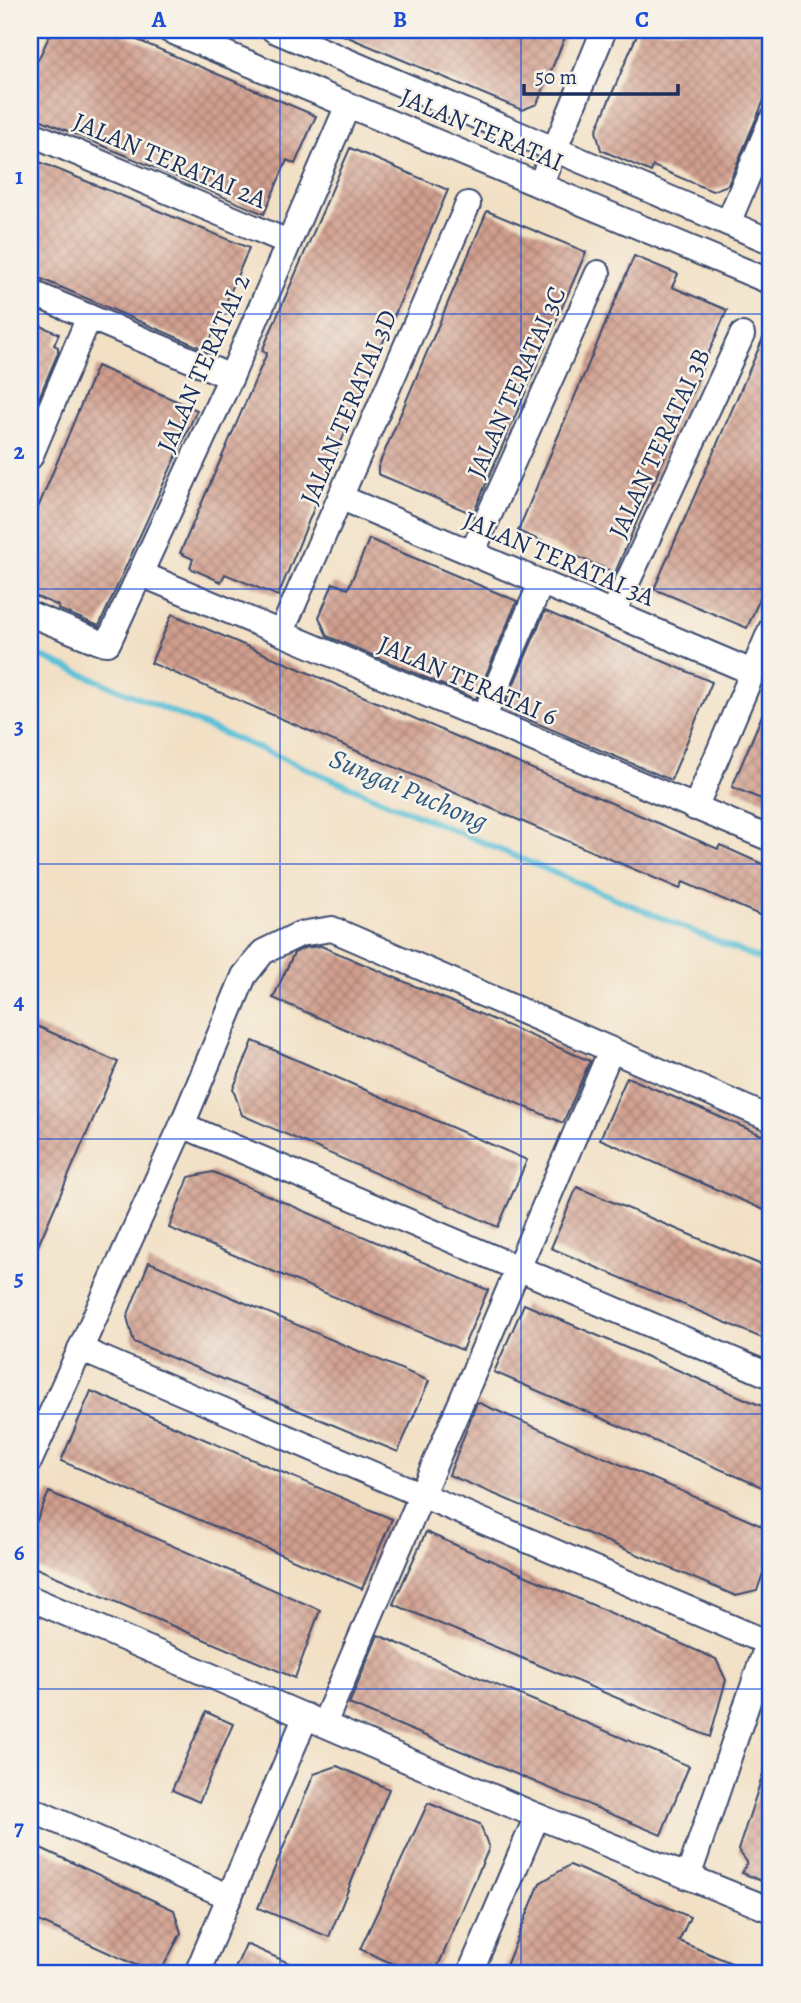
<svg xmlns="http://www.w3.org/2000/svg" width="801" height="2003" viewBox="0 0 801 2003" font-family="Alegreya,serif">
  <defs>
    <pattern id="building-cross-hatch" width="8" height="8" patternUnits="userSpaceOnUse" patternTransform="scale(1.75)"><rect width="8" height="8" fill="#d19f8e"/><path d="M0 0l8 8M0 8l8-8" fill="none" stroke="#a98277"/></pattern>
  </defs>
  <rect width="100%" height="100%" fill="#f7f3e8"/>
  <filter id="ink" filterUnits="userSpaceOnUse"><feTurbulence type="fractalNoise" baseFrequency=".0143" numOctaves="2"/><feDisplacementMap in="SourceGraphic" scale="14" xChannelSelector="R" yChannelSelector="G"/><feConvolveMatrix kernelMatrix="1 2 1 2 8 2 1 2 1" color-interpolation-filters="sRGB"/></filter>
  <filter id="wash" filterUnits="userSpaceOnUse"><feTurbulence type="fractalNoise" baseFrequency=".00686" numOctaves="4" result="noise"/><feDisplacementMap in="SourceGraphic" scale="28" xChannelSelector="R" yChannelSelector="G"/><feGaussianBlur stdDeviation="1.57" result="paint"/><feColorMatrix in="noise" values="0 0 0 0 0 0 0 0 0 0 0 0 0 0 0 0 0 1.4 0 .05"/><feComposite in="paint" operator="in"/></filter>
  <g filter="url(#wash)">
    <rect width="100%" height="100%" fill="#f2e0c5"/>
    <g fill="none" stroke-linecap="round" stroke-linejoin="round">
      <polyline stroke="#5ac0d7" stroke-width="6" points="30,652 771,964"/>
    </g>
    <g id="blocks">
      <g fill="url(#building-cross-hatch)">
        <polygon points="52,30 114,30 316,116 295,164 287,160 264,214 30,115 30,57 38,60"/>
        <polygon points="331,30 568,30 537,104 522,110"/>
        <polygon points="639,30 771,30 771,84 728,185 712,191 653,166 651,172 601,150 596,131"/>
        <polygon points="350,148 448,190 355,408 278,596 225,574 221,582 190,568 193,559 180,553 267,353 262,351"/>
        <polygon points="30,158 249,248 206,350 30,274"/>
        <polygon points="487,211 586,252 473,514 378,474 378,467"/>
        <polygon points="634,256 678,274 672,287 727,310 615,573 518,531"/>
        <polygon points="771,320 771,573 747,628 654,589"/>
        <polygon points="30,321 59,334 54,345 58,347 58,353 30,419"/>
        <polygon points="97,366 197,410 99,626 58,609 59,606 30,594 30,527"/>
        <polygon points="369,539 517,601 476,699 327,636 319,617 333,583 348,589"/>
        <polygon points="545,611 712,682 671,780 503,709"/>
        <polygon points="172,614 718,849 720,845 771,868 771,920 683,882 680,889 151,663"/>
        <polygon points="771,694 771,803 732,787"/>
        <polygon points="321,946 590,1061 563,1123 273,998 294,953 304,948"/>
        <polygon points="30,1023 118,1062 30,1264"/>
        <polygon points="253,1041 527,1160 498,1227 242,1115 233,1089"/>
        <polygon points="627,1077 771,1139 771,1213 600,1139"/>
        <polygon points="213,1172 488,1290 462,1350 169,1228 189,1177"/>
        <polygon points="577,1187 771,1269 771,1342 551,1248"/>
        <polygon points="149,1262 429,1381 398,1452 134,1342 127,1317"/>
        <polygon points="524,1304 771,1410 771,1491 494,1372"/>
        <polygon points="91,1391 392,1519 362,1589 61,1461"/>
        <polygon points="477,1402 771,1530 771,1549 757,1591 736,1596 449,1475"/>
        <polygon points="49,1492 320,1610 295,1678 36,1568 30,1556 30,1536"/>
        <polygon points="426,1532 716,1659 726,1680 710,1737 393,1604"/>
        <polygon points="378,1635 689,1766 661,1835 349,1704"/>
        <polygon points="206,1712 233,1724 199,1802 172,1790"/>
        <polygon points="768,1759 771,1759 771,1885 742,1873 747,1862 738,1850"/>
        <polygon points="337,1766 389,1789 329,1937 258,1908 314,1774"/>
        <polygon points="428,1803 480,1824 489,1848 435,1973 413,1973 360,1949"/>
        <polygon points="30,1843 174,1910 181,1933 160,1973 153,1973 30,1917"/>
        <polygon points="570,1865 690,1917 679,1941 755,1973 503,1973 540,1883"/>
        <polygon points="246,1944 311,1973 233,1973"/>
      </g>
    </g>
  </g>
  <g filter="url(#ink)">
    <use href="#blocks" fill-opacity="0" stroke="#3b4a6d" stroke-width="2"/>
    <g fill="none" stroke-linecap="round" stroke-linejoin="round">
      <defs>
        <g id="minor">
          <polyline points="169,30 771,282"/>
          <polyline points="274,30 770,241"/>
          <polyline points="30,133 288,242"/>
          <polyline points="540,185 604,30"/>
          <polyline points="728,223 771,121"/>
          <polyline points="30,292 231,377"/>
          <polyline points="30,457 89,317"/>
          <polyline points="342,498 752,672"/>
          <polyline points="472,553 598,273"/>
          <polyline points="141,574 771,839"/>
          <polyline points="613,613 742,335"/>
          <polyline points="30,614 99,642 108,643 231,377 348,105"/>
          <polyline points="281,633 468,204"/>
          <polyline points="483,719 541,583"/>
          <polyline points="695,808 771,629"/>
          <polyline points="182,1125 771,1376"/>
          <polyline points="80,1349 768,1643"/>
          <polyline points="30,1460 182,1125 244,976 263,952 300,934 332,929 771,1119"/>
          <polyline points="30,1598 537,1816 771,1910"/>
          <polyline points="324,1724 611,1050"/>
          <polyline points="30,1809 230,1897"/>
          <polyline points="688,1877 771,1634"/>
          <polyline points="197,1973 306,1716"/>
          <polyline points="470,1973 537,1816"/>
        </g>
      </defs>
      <use href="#minor" stroke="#3b4a6d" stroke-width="28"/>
      <use href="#minor" stroke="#fff" stroke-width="24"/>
    </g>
  </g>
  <path fill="none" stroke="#1d4ed8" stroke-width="2" stroke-opacity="0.55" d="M280 30V1973M521 30V1973M30 314H771M30 589H771M30 864H771M30 1139H771M30 1414H771M30 1689H771"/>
  <g text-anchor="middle" stroke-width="5" stroke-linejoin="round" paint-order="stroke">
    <g font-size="26" fill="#1b2f5e" stroke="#f7f3e8">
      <text transform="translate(482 129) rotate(23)" y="9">JALAN TERATAI</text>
      <text transform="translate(170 160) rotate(23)" y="9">JALAN TERATAI 2A</text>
      <text transform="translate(203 363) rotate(-66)" y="9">JALAN TERATAI 2</text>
      <text transform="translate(516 382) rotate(-66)" y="9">JALAN TERATAI 3C</text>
      <text transform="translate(348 407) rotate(-67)" y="9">JALAN TERATAI 3D</text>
      <text transform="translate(659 443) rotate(-65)" y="9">JALAN TERATAI 3B</text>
      <text transform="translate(559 558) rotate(23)" y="9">JALAN TERATAI 3A</text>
      <text transform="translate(468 680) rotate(23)" y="9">JALAN TERATAI 6</text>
    </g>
    <g font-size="28" font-style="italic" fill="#2e5a82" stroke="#f7f3e8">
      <text transform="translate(409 789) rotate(23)" y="10">Sungai Puchong</text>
    </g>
  </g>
  <rect width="801" height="2003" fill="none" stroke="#f7f3e8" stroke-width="77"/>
  <path d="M524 84v10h154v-10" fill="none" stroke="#1b2f5e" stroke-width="3.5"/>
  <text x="535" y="84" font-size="21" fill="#1b2f5e" stroke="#f7f3e8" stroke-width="5" paint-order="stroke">50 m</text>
  <rect x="38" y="38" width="724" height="1927" fill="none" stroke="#1d4ed8" stroke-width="2.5"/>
  <g font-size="23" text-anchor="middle" font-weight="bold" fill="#1d4ed8">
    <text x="159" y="27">A</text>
    <text x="400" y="27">B</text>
    <text x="642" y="27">C</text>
    <text x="19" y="184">1</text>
    <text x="19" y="459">2</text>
    <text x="19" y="734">3</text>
    <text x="19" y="1009">4</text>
    <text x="19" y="1285">5</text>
    <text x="19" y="1560">6</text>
    <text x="19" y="1835">7</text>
  </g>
</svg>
